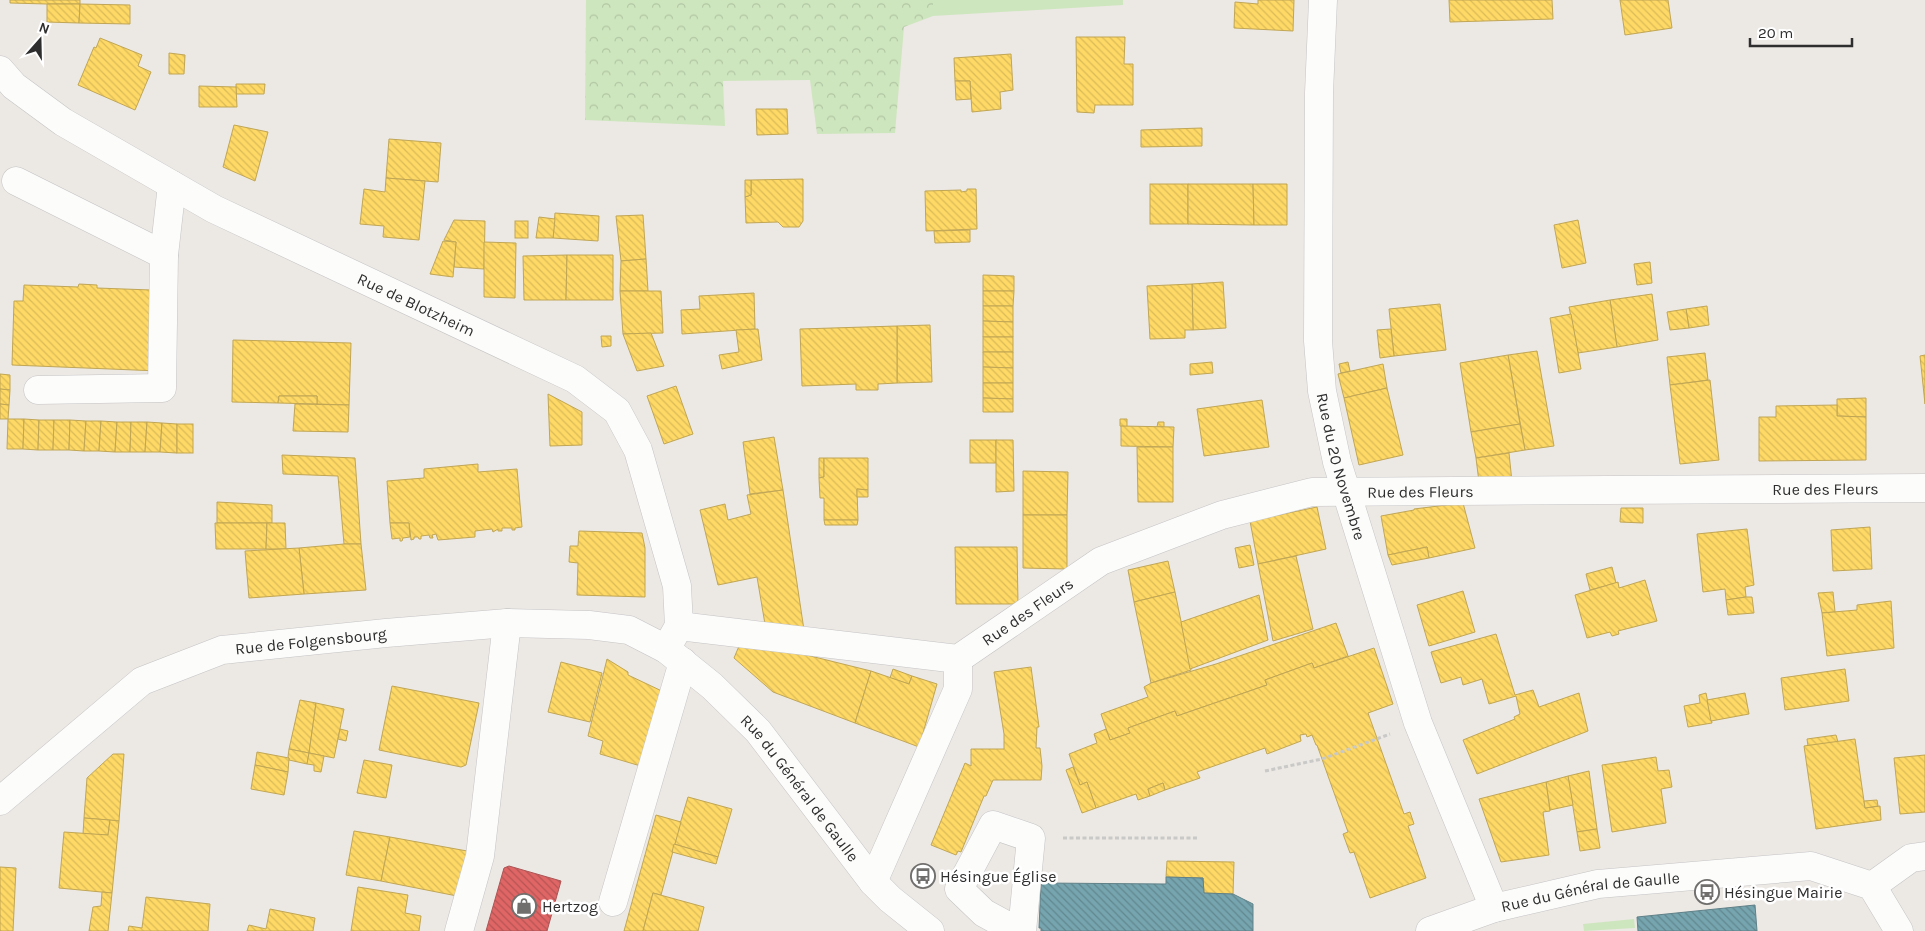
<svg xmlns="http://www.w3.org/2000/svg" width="1925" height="931" viewBox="0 0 1925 931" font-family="Karla,sans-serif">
  <defs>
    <pattern id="forest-crowns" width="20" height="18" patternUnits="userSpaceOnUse" patternTransform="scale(1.25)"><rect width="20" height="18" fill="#cee6be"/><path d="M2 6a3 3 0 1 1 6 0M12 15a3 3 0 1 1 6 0" fill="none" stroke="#b1c6a4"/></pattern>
    <pattern id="homes-back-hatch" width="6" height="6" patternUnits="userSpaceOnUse" patternTransform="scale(1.25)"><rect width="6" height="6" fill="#ffd966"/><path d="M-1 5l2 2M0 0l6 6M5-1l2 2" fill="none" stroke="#dbbb59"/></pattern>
    <pattern id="shops-back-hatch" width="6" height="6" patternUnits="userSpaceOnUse" patternTransform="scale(1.25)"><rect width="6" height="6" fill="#e06666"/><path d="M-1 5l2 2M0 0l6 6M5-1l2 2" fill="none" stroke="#b65454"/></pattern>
    <pattern id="public-back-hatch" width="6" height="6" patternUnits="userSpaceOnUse" patternTransform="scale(1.25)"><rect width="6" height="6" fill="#76a5af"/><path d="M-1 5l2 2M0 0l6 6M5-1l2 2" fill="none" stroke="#61878f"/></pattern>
  </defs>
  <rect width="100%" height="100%" fill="#ece8e4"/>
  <g fill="#cee6be">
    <polygon points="933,0 1123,0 1123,5 933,16"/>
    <polygon points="1634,919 1635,928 1584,931 1583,924"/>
  </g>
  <polygon fill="url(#forest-crowns)" points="586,0 933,0 933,16 904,27 895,133 817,134 810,80 723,81 725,126 585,120"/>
  <g fill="url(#homes-back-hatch)" stroke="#c0a655">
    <polygon points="10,0 80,0 80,4 47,4 10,3"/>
    <polygon points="1258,0 1294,0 1293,31 1234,28 1235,2 1258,4"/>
    <polygon points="1449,0 1552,0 1553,19 1450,22"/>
    <polygon points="1620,0 1668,0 1672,28 1625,35"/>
    <polygon points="47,4 80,4 79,23 47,22"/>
    <polygon points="80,4 130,5 130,24 79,23"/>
    <polygon points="1076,37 1125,37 1124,64 1133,64 1133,105 1095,105 1094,113 1077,112"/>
    <polygon points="100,38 142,55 138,66 151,72 135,110 78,85 94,47 96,48"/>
    <polygon points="169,53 185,55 184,74 169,74"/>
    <polygon points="1011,54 1013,90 1000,92 1001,109 972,112 970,81 955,81 954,58"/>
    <polygon points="955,81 970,81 971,99 956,100"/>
    <polygon points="236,84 265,84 264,94 236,94"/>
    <polygon points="199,86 236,87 237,107 199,107"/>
    <polygon points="756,109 787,109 788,134 757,135"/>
    <polygon points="234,125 268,132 255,181 223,167"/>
    <polygon points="1202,128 1202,146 1141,147 1141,130"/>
    <polygon points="389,139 441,143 438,182 386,178"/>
    <polygon points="386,178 425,181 419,240 383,237 384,226 360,224 364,189 385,192"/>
    <polygon points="803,179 803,221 799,227 783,227 778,222 746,223 745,197 751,195 751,180"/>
    <polygon points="745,180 751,180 751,195 745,197"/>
    <rect x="1150" y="184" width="38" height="40"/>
    <polygon points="1188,184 1253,184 1254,225 1188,224"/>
    <polygon points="1253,184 1287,184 1287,225 1254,225"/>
    <polygon points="967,189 976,189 977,229 926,231 925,191 961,190 961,192 967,191"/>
    <polygon points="555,213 599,216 598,241 553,238"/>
    <polygon points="643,215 646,259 621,261 616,216"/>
    <polygon points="539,217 555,219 553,238 536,238"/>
    <polygon points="454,220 485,221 484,269 454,267 456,242 444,240"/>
    <polygon points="1578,220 1586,263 1562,268 1554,225"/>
    <rect x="515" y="221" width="13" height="17"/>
    <polygon points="970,230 970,242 935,243 934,231"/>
    <polygon points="443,241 456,242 453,277 430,274"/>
    <polygon points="484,242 516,243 515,298 484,297"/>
    <polygon points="567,255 566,300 524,300 523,256"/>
    <polygon points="567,255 613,255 613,300 566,300"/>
    <polygon points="646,259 648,291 620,291 621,261"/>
    <polygon points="1650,262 1652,283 1637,285 1634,264"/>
    <polygon points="983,275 1014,276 1014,291 983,291"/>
    <polygon points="1223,282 1226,328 1193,330 1192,284"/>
    <polygon points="79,284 97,285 97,288 151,290 159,371 12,365 14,301 23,301 24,285 78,287"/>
    <polygon points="1192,284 1193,330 1185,330 1185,338 1150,339 1147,286"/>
    <polygon points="620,291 661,291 663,333 623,334"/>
    <polygon points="983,291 1014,291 1013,306 983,306"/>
    <polygon points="754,293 755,329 682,334 681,310 700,309 699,296"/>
    <polygon points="1652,294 1658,340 1617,347 1610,300"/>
    <polygon points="1610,300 1617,347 1578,353 1569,307"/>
    <polygon points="1440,304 1446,350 1394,356 1389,309"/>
    <polygon points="983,306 1013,306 1013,322 983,321"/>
    <polygon points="1707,306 1709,325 1689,328 1686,309"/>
    <polygon points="1686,309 1689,328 1670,330 1667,312"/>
    <polygon points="1571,314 1581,369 1559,373 1550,318"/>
    <polygon points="983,321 1013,322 1013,337 983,337"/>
    <polygon points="930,325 932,382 897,383 897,326"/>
    <polygon points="897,326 897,383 878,384 878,390 856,390 856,384 802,386 800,329"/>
    <polygon points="758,329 762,360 722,369 719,355 739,352 736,330"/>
    <polygon points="1391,329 1394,356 1380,358 1377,330"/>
    <polygon points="651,333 664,366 637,371 623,334"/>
    <polygon points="601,336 611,336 611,346 602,347"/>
    <rect x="983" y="337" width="30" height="15"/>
    <polygon points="233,340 351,343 349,405 317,404 317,396 279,396 278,403 232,402"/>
    <polygon points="1537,351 1554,446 1525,450 1508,355"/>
    <polygon points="983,352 1013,352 1013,368 983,367"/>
    <polygon points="1705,353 1708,380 1670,385 1667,357"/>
    <polygon points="1508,355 1520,424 1471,432 1460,363"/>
    <polygon points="1925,355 1925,404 1920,356"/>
    <polygon points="1212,362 1213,373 1190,375 1190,364"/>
    <polygon points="1348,362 1350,371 1341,373 1339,364"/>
    <polygon points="1383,364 1387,388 1344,398 1338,374"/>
    <polygon points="983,367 1013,368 1013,383 983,383"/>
    <polygon points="0,374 10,375 10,390 0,389"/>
    <polygon points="1710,380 1719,460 1680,464 1670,385"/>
    <polygon points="983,383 1013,383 1013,399 983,398"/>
    <polygon points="676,386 693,434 664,444 647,396"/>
    <polygon points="1387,388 1403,455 1359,465 1344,398"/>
    <polygon points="0,389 10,390 9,405 0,404"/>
    <polygon points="548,394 582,412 582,445 550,446"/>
    <polygon points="279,396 317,396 317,404 278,403"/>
    <polygon points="983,398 1013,399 1013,412 983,412"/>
    <polygon points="1866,398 1866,417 1837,416 1837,399"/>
    <polygon points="1262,400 1269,447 1204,456 1197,409"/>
    <polygon points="0,404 9,405 8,419 0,419"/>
    <polygon points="295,404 349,405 348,432 293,431"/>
    <polygon points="1837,405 1837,416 1866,417 1866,460 1759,461 1759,417 1776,417 1776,406"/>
    <polygon points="8,419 24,419 23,449 7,449"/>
    <polygon points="24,419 39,420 38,450 23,449"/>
    <polygon points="1120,419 1127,419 1127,427 1120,426"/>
    <polygon points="39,420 54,420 53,450 38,450"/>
    <polygon points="54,420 70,420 69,450 53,450"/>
    <polygon points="70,420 86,421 84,451 69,450"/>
    <polygon points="86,421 101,421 99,451 84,451"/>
    <polygon points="101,421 117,422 115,452 99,451"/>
    <polygon points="117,422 131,422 130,452 115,452"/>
    <polygon points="131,422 147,422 145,452 130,452"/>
    <polygon points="147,422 162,423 160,452 145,452"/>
    <polygon points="1158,422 1164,422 1164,427 1157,427"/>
    <polygon points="162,423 177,424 177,453 160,452"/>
    <rect x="177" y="424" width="16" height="29"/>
    <polygon points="1520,424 1525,450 1476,458 1471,432"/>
    <polygon points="1121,426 1174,427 1173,447 1121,446"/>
    <polygon points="774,437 783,490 750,494 743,442"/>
    <rect x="970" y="440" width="26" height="23"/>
    <polygon points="996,440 1013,440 1014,491 996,492"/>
    <polygon points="1137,447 1173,447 1173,502 1138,502"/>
    <polygon points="1509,453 1512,482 1479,482 1476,458"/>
    <polygon points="282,455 355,458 361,544 344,544 338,476 283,474"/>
    <polygon points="819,458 824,458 824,477 819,478"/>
    <polygon points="824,458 868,458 868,490 857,489 858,520 824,520 824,498 820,498 819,478 824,477"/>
    <polygon points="478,464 478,472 517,469 522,527 515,528 515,530 512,530 512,528 502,528 502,531 498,531 498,529 493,532 492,529 475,531 475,537 438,540 436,534 432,535 433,538 430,538 429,535 421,536 421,539 419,539 418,537 414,537 414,539 411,540 409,523 390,523 387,481 424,478 424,469"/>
    <polygon points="1023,471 1068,472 1067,515 1023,515"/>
    <polygon points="857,489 868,490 868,497 857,497"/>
    <polygon points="783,490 804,630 765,624 757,577 718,585 700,510 725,504 728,520 751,514 747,495"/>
    <polygon points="217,502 272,505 272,523 217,523"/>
    <polygon points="1463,503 1475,548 1429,558 1427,547 1388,555 1381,516 1414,510 1414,509"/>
    <polygon points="1317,507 1326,549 1258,564 1250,521"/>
    <polygon points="1621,508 1643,508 1643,523 1620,522"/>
    <polygon points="1023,515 1067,515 1067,569 1023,568"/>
    <polygon points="824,520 858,520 857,525 825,525"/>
    <polygon points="215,523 267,523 266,549 216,549"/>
    <polygon points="267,523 285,523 286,549 266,549"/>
    <polygon points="390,523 409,523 410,537 403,538 402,541 400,541 400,538 392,539"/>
    <polygon points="1870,527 1872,569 1833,571 1831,530"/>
    <polygon points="1747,529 1754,585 1745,587 1746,597 1726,600 1725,589 1703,592 1697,534"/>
    <polygon points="579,531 642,533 645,548 645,597 577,595 578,563 569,562 570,546 578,546"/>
    <polygon points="344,544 361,544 366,590 304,594 299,548"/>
    <polygon points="1250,545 1254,565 1239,568 1235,548"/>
    <polygon points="955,547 1017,547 1018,604 956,604"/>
    <polygon points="1427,547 1429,558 1392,565 1388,555"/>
    <polygon points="299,548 304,594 249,598 245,551"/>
    <polygon points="1296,556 1313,629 1273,641 1258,564"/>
    <polygon points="1168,561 1175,592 1134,602 1128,570"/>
    <polygon points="1612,567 1616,583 1590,590 1586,574"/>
    <polygon points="1645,580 1657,621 1618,631 1619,634 1612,636 1610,632 1587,638 1575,595 1618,582 1619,588"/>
    <polygon points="1463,591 1475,632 1429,646 1417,605"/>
    <polygon points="1175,592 1191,670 1151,683 1134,602"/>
    <polygon points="1833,592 1835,612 1822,613 1818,593"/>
    <polygon points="1259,595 1268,640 1190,669 1181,622"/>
    <polygon points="1746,597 1752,597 1754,613 1728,615 1726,600"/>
    <polygon points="1891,601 1894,648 1827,656 1822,613 1857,610 1857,605"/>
    <polygon points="1336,623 1348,656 1314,668 1312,663 1265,680 1267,685 1177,716 1175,711 1128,728 1130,733 1110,740 1101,714 1148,697 1144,687 1151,683 1216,664"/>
    <polygon points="1496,634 1515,695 1533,690 1539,707 1579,693 1588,731 1477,774 1463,740 1515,719 1514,717 1520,714 1516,696 1489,704 1482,679 1463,685 1461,677 1441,683 1431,652"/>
    <polygon points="742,639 871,671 855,723 773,692 734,658"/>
    <polygon points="1374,648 1393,704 1368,713 1404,814 1410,812 1414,824 1408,826 1426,878 1370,898 1354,852 1350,853 1343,834 1348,832 1317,745 1316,745 1312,735 1307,737 1306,734 1300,735 1301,741 1267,754 1265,748 1197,772 1200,778 1165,790 1163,783 1148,789 1150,796 1138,800 1136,794 1096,808 1087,782 1080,785 1069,754 1097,743 1094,734 1106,729 1110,740 1130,733 1128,728 1175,711 1177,716 1267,685 1265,680 1312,663 1314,668"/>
    <polygon points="607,659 628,672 628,675 666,693 644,767 600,754 603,741 588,736"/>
    <polygon points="561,662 602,673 590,722 548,712"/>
    <polygon points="1031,667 1039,727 1037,727 1036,748 1040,748 1042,766 1041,780 993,780 986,796 984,796 961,852 958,851 956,855 931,845 965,763 971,766 971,749 1004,749 1004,734 994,672"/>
    <polygon points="893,669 912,676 909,684 890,678"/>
    <polygon points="1845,669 1849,701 1785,710 1781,678"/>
    <polygon points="871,671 909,684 912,676 937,684 919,747 855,723"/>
    <polygon points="392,686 479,703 466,765 461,767 379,750"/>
    <polygon points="1706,693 1712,723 1688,727 1684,706 1700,703 1699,695"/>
    <polygon points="1745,693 1749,714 1711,721 1707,700"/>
    <polygon points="300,700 316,703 309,753 289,749"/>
    <polygon points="316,703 344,709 334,758 309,753"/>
    <polygon points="340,729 348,731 346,741 338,739"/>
    <polygon points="1836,735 1838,742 1808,746 1807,739"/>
    <polygon points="1855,739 1865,808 1880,806 1881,820 1816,829 1804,746"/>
    <polygon points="289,749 309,753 307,764 289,760 289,758 288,757"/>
    <polygon points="257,752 289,758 288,772 255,765"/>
    <polygon points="309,753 324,756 321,772 314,771 314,765 307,764"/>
    <polygon points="113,754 124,754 119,821 84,818 87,778"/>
    <polygon points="1925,755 1925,812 1900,814 1894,758"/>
    <polygon points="1656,757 1658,771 1669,770 1672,787 1661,789 1666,823 1612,832 1602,765"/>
    <polygon points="364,760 392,765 386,798 357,793"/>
    <polygon points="255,765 288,772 284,795 251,789"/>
    <polygon points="1073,767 1080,785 1087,782 1096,808 1082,813 1066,770"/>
    <polygon points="1589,771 1597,829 1577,832 1568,776"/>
    <polygon points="1568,776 1573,805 1550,810 1546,782"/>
    <polygon points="1546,782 1550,811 1543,812 1549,855 1501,862 1479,799"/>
    <polygon points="1163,783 1165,790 1150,796 1148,789"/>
    <polygon points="688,797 732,809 718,857 674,844"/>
    <polygon points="1877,800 1878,806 1865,808 1864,801"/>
    <polygon points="656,815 681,822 661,895 653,893 643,931 624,931"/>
    <polygon points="84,818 110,820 108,835 83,834"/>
    <polygon points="110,820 119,821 112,893 59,888 64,832 108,835"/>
    <polygon points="1597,829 1600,848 1580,851 1577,832"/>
    <polygon points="354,831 390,837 381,881 346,875"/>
    <polygon points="390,837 467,851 457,896 381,881"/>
    <polygon points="674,844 718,857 716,864 672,852"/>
    <polygon points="1167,861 1234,862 1233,894 1204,893 1203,878 1166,877"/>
    <polygon points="0,867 16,868 13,931 0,931"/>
    <polygon points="358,887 408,895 405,913 421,916 419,931 351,931"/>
    <polygon points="102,892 112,893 108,931 89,931 93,907 101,906"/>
    <polygon points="653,893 704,907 698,931 643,931"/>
    <polygon points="146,897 210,904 208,931 128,931 129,926 142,928"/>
    <polygon points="270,909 315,918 313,931 247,931 249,925 266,929"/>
  </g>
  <polygon fill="url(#shops-back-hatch)" stroke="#ab5555" points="509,866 561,881 547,931 486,931 504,868"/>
  <g fill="url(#public-back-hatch)" stroke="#608188">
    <polygon points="1166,877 1203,878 1204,893 1233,894 1253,904 1253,931 1041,931 1041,928 1039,928 1041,883 1166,884"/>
    <polygon points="1755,905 1757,931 1638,931 1637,917"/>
  </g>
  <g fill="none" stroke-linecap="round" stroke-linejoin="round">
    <defs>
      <g id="street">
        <path id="s1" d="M1323 0 1319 93 1318 341 1322 391 1337 462 1418 723 1494 908"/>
        <polyline points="16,181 164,255"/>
        <polyline points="38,390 162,388 164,255 172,185"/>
        <path id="s2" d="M679 626 958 659 1101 561 1222 515 1312 492 1925 488"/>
        <polyline points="873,882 958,689 958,659"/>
        <polyline points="1872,886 1911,858 1925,856"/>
        <polyline points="613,902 683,662"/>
        <polyline points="459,931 480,856 507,623"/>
        <polyline points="1017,931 984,913 959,889 993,825 1031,838 1022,931"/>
      </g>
      <g id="secondary">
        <path id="s3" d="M0 70 14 86 63 122 214 209 575 379 617 411 638 450 677 586 679 626 666 649"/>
        <path id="s4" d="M0 801 142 681 222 650 386 633 507 623 589 625 629 630 666 649 712 686 758 731 873 882 890 899 930 931"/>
        <path id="s5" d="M1430 931 1494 908 1598 884 1811 866 1872 886 1899 931"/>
      </g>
    </defs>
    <use href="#street" stroke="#c5c4c5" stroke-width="29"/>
    <use href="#secondary" stroke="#c5c4c5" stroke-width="29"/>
    <g stroke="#c9c9c8" stroke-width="3" stroke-dasharray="4 2.5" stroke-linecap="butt">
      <polyline points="1265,771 1322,759 1390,734"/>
      <polyline points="1063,838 1199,838"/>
    </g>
    <use href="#street" stroke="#fcfcfb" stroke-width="28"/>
    <use href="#secondary" stroke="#fcfcfb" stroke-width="28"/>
  </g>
  <defs>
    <symbol id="bus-ring" viewBox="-11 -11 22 22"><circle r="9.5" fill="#fff" stroke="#706f6e" stroke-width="1.5"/><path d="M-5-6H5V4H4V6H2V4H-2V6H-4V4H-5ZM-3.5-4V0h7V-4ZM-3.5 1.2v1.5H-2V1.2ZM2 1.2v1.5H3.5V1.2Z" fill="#706f6e"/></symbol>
    <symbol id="shop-ring" viewBox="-11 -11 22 22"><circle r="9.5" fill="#fff" stroke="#706f6e" stroke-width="1.5"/><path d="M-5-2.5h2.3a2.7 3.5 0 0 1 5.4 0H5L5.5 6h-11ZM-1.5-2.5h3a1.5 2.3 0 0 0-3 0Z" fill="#706f6e"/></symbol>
  </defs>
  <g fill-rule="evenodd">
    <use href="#bus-ring" x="909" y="862" width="28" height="28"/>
    <use href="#bus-ring" x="1693" y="878" width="28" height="28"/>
    <use href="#shop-ring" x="510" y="892" width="28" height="28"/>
  </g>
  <g text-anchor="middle" stroke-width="5" stroke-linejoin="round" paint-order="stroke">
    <g font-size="16" fill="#2e2e2e" stroke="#fff">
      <text dy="6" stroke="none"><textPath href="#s3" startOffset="480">Rue de Blotzheim</textPath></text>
      <text dy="6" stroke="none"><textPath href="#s1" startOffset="469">Rue du 20 Novembre</textPath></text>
      <text dy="6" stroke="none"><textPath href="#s2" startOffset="1190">Rue des Fleurs</textPath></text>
      <text dy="6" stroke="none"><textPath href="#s2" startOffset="785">Rue des Fleurs</textPath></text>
      <text dy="6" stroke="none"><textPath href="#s2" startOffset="365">Rue des Fleurs</textPath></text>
      <text dy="6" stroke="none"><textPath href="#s4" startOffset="361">Rue de Folgensbourg</textPath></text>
      <text dy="6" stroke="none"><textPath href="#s4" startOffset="916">Rue du Général de Gaulle</textPath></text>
      <text dy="6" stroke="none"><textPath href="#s5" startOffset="166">Rue du Général de Gaulle</textPath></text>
    </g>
    <g font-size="16" fill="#2e2e2e" stroke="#fff" text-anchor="start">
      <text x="940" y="882">Hésingue Église</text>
      <text x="1724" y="898">Hésingue Mairie</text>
      <text x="542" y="912">Hertzog</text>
    </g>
  </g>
  <g transform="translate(40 40) rotate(20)" stroke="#ffffff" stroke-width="4" paint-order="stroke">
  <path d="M0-4L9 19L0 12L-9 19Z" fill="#2e2e2e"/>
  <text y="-8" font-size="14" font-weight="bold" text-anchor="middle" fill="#2e2e2e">N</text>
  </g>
  <path d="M1750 38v8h102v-8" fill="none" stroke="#2e2e2e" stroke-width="2.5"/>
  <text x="1758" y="38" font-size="15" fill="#2e2e2e" stroke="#ffffff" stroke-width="4" paint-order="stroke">20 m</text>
</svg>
